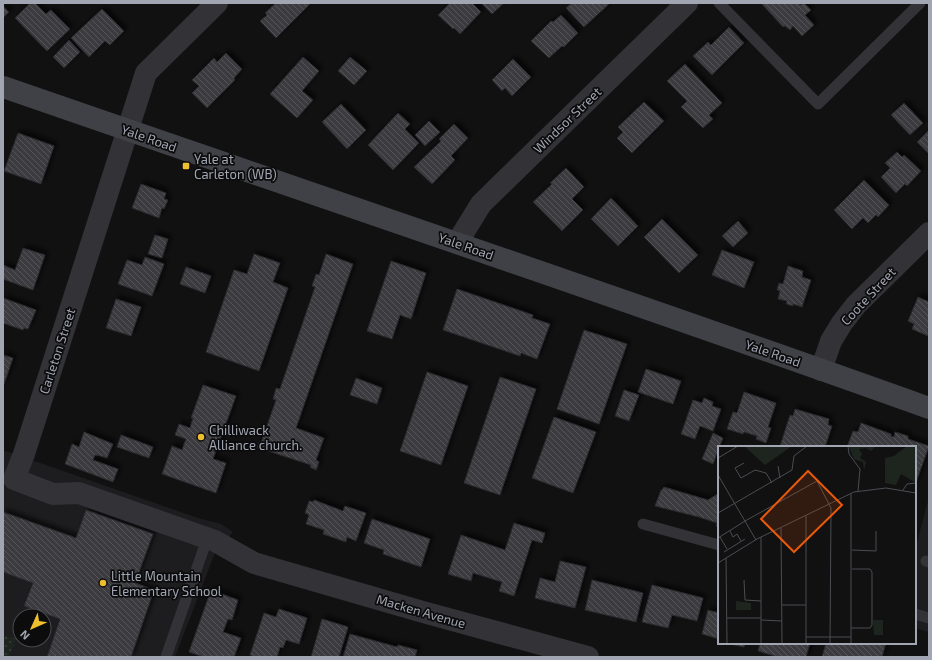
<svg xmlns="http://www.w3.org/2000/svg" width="932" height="660" viewBox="0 0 932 660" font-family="'Exo 2',sans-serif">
  <defs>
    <pattern id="park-dots" width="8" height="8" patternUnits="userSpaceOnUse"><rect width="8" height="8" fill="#1d251e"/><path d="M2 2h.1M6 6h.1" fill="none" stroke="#3b423c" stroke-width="1.8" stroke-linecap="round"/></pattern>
    <pattern id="building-back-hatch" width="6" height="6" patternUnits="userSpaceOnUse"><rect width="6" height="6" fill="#3b3b3f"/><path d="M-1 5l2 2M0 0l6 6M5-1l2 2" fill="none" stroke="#545458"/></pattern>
    <filter id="shadow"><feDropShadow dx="3.5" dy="-3.5" stdDeviation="2" flood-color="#0009"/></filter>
  </defs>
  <rect width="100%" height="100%" fill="#111112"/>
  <g fill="#1d1d1f" fill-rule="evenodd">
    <path d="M3 450 198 518 221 524 233 532 216 550 175 657H3ZM20 616H44V640H20Z"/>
    <polygon points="929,497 929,632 915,628 915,550"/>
  </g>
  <polygon fill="url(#park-dots)" points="3,635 16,639 9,657 3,657"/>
  <g fill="url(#building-back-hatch)" stroke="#2b2b2e" filter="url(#shadow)">
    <polygon points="30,3 35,3 46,14 51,10 70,29 47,51 15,18"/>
    <polygon points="276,3 311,3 276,38 260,21 267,15 265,13"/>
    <polygon points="450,3 472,3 481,12 460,34 454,28 453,29 438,15"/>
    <polygon points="481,3 504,3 492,14"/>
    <polygon points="572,3 608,3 609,4 584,27 566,8"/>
    <polygon points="761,3 798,3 800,5 804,3 811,10 805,15 814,25 802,36 793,26 790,30 785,26 783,27"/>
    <polygon points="3,6 9,12 3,18"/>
    <polygon points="102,9 124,31 110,45 105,41 89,57 71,38"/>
    <polygon points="561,15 578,33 564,47 562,46 549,58 531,41 551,21 553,22"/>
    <polygon points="729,27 744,43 712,75 693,56 708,42 711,45"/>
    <polygon points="69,40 80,52 64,68 53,57"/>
    <polygon points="226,53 242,69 234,78 235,80 207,108 192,93 199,86 192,80 214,58 217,62"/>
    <polygon points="303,57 319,71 302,91 313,100 297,118 270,94"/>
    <polygon points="350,57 367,71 354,85 338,71"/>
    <polygon points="513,59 531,77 512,96 505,88 502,91 492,80"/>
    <polygon points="685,64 722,103 709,115 713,119 703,128 681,107 687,101 667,81"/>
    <polygon points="644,102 664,121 632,153 617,138 623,132 618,127"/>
    <polygon points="904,103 923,123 910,135 891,115"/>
    <polygon points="341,104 366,130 347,149 322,122"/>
    <polygon points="398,113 410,124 405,129 419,143 393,170 368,145"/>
    <polygon points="429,121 440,132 425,146 415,135"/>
    <polygon points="454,124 468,138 451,156 455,160 432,184 414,167 441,141 439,139"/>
    <polygon points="929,130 929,154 917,142"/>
    <polygon points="18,133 54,146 41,184 4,171"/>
    <polygon points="897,152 902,157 904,155 921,171 907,186 905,184 896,193 881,177 890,168 885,163"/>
    <polygon points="566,168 584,187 572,199 583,210 562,231 533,202 552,184 550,183"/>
    <polygon points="864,180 889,205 878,217 876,215 868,223 863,218 852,229 834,210"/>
    <polygon points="141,184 166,193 164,199 168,200 164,209 162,208 159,218 132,208"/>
    <polygon points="611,198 638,226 618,246 591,219"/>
    <polygon points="662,219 698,255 679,273 644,237"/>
    <polygon points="738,221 748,233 733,247 722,236"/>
    <polygon points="155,235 168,239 162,258 148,254"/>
    <polygon points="23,248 45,255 33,290 3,279 3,265 15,270"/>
    <polygon points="722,250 754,262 744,288 712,275"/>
    <polygon points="254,254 280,263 273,282 288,288 259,371 206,352 234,270 247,274"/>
    <polygon points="326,254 353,264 296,428 324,438 316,460 319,462 316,470 310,467 311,465 265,450 264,451 257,448 259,442 261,443 276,400 273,399 276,388 280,389 315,287 312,286 316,274 319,275"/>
    <polygon points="145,257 164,264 152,296 118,284 127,260 142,265"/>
    <polygon points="391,261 426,273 411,319 400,315 392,339 367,331"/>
    <polygon points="788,266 803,271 802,277 811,280 802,307 793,304 793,306 786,304 787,301 778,299 780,291 777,290 779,283 783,284"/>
    <polygon points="186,267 211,276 205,293 180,284"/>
    <polygon points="457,289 533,315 532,318 550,324 537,359 521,353 520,356 443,330"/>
    <polygon points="918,297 929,302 928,336 912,329 914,324 908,321"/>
    <polygon points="3,298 36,310 28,329 24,328 23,330 3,323"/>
    <polygon points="116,299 141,307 131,336 106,328"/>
    <polygon points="584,330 627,344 599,424 557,409"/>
    <polygon points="3,355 13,358 4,384 3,383"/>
    <polygon points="646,369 681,381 673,404 638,392"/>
    <polygon points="427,372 468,386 441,465 400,451"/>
    <polygon points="500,377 536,389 500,495 464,483"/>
    <polygon points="356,378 382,388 377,404 350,395"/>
    <polygon points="203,385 236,396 213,459 226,463 216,493 162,474 172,446 182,450 186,439 175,435 179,424 190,428 193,418 191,418"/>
    <polygon points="624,390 639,395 629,421 615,416"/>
    <polygon points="744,392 776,403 768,427 771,428 766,443 756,439 757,436 744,432 743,434 727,429 733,412 737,413"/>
    <polygon points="704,398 713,402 712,406 721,409 713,431 700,426 695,439 681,434 693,400 702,403"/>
    <polygon points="795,409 829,419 828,425 832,426 825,447 783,447 780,446 790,415 793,416"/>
    <polygon points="554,417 596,432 573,493 532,478"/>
    <polygon points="861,423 891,434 891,436 894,437 895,432 908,436 908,439 929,446 915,485 915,447 847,447 853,431 858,432"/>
    <polygon points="84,432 113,444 107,458 97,455 97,456 95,455 93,460 118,469 113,482 65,464 72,444 79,447"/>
    <polygon points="713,433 723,438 713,464 702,459"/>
    <polygon points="121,435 153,447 149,458 117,447"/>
    <polygon points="664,487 708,500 719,493 719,527 716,526 717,523 699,517 655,506 661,490 662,490"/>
    <polygon points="314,500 343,511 345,506 366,513 356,541 347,537 346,542 323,534 324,530 306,524 309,515 305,513 309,501 313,502"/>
    <polygon points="86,510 153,534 135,583 154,590 131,657 47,657 60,619 24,606 33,583 3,572 3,512 76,538"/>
    <polygon points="372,519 430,539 421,567 383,554 384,550 364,543"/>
    <polygon points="514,523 545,533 542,543 532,540 514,596 499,591 502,582 473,573 471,581 448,574 461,535 505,550"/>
    <polygon points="560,561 586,567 575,608 535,598 540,578 555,582"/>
    <polygon points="592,580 643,593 636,622 585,610"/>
    <polygon points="652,585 703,598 697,621 672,615 668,628 642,622"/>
    <polygon points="211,590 238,600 232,620 228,619 223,632 241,638 234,657 204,657 189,652"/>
    <polygon points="279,609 307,618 299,644 286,640 283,648 280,647 277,657 255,657 250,655 264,613 276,617"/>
    <polygon points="708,610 719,613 719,639 702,634"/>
    <polygon points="322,619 348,627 339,657 311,657"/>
    <polygon points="350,634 397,647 398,645 417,650 415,657 343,657"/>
    <polygon points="725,643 745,643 744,647"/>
    <polygon points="760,643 810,643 806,657 778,657 758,651"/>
    <polygon points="826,643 886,643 882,657 822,657"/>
  </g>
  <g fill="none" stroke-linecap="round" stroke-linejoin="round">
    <g stroke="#323237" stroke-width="11">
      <polyline points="719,3 818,104 920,3"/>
      <polyline points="643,524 719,545"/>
      <polyline points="926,561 929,562"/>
      <polyline points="915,614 929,618"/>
      <polyline points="166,657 207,539"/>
    </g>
    <g stroke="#323237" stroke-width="22">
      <polyline points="217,3 146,73 24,454 14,479 53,494 79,493 215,541 254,563 423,612 588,657"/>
      <polyline points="457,243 481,204 687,3"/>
      <polyline points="821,370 831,341 842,323 856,305 929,233"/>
    </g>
    <path stroke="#404147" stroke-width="22" d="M3 87C312 194 622 298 929 408"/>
  </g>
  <g fill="#edbe2d" stroke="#0c0c0d" stroke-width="1.5">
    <rect x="182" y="162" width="8" height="8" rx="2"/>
    <circle cx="201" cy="437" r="4"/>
    <circle cx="103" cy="583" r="4"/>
  </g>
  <g text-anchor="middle" stroke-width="3.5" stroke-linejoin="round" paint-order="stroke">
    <g font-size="13" fill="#a2a6b3" stroke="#0c0c0d">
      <text transform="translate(567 120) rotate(-44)" y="5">Windsor Street</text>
      <text transform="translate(149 138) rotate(19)" y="5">Yale Road</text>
      <text transform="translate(466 246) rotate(19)" y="5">Yale Road</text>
      <text transform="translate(868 296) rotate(-47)" y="5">Coote Street</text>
      <text transform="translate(57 351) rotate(-72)" y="5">Carleton Street</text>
      <text transform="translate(773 353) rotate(19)" y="5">Yale Road</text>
      <text transform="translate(421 611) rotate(16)" y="5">Macken Avenue</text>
    </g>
    <g font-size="13" fill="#a2a6b3" stroke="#0c0c0d" text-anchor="start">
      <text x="194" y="164">Yale at<tspan x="194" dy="15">Carleton (WB)</tspan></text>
      <text x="209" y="435">Chilliwack<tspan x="209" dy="15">Alliance church.</tspan></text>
      <text x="111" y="581">Little Mountain<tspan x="111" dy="15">Elementary School</tspan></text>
    </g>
  </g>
  <g transform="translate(718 446)">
    <rect width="198" height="198" fill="#111112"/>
    <path d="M26 0H74L47 19ZM158 0 153 5 148 2 141 3 144 8 142 12 148 16 146 24 145 16 136 13 131 1ZM189 0H198V37L183 28 178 39 167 37V12L176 10Z" fill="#1d251e"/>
    <path d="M18 155 33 157V164H18ZM155 174H165V189H156Z" fill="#1d251e"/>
    <path fill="none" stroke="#4b4d52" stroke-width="1" d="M130 0 131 8 142 23 140 45M0 12 20 0M26 17 17 22 23 32 37 24 48 27 54 37M60 20 62 32M0 29 38 94M185 44 189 38 198 37M133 48V198M0 67 74 24 76 10 89 0M27 75 99 35 113 62 112 198M63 82 64 198M12 85 15 91 19 88 23 95M2 91 9 103M43 91V198M0 92 27 75M134 104 158 105V85M6 106 27 93M8 112 9 198M0 117 39 93 136 46 168 42 198 47M26 134 27 154 43 155M64 159H88M9 172H43M43 174 64 175M133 182H152L154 179V126L152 123H134M88 191H133M88 198V70"/>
    <path fill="#e8590c" fill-opacity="0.15" stroke="#e8590c" stroke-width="2" d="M90 25 124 59 76 106 43 73Z"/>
    <rect width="198" height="198" fill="none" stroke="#a2a6b3" stroke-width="2"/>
  </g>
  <rect width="932" height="660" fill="none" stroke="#a2a6b3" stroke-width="8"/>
  <g transform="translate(32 628) rotate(225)"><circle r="19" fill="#0c0c0d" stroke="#484a4f"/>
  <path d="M0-3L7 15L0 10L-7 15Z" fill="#edbe2d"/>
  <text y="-6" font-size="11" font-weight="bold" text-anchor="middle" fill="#a2a6b3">N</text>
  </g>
</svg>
